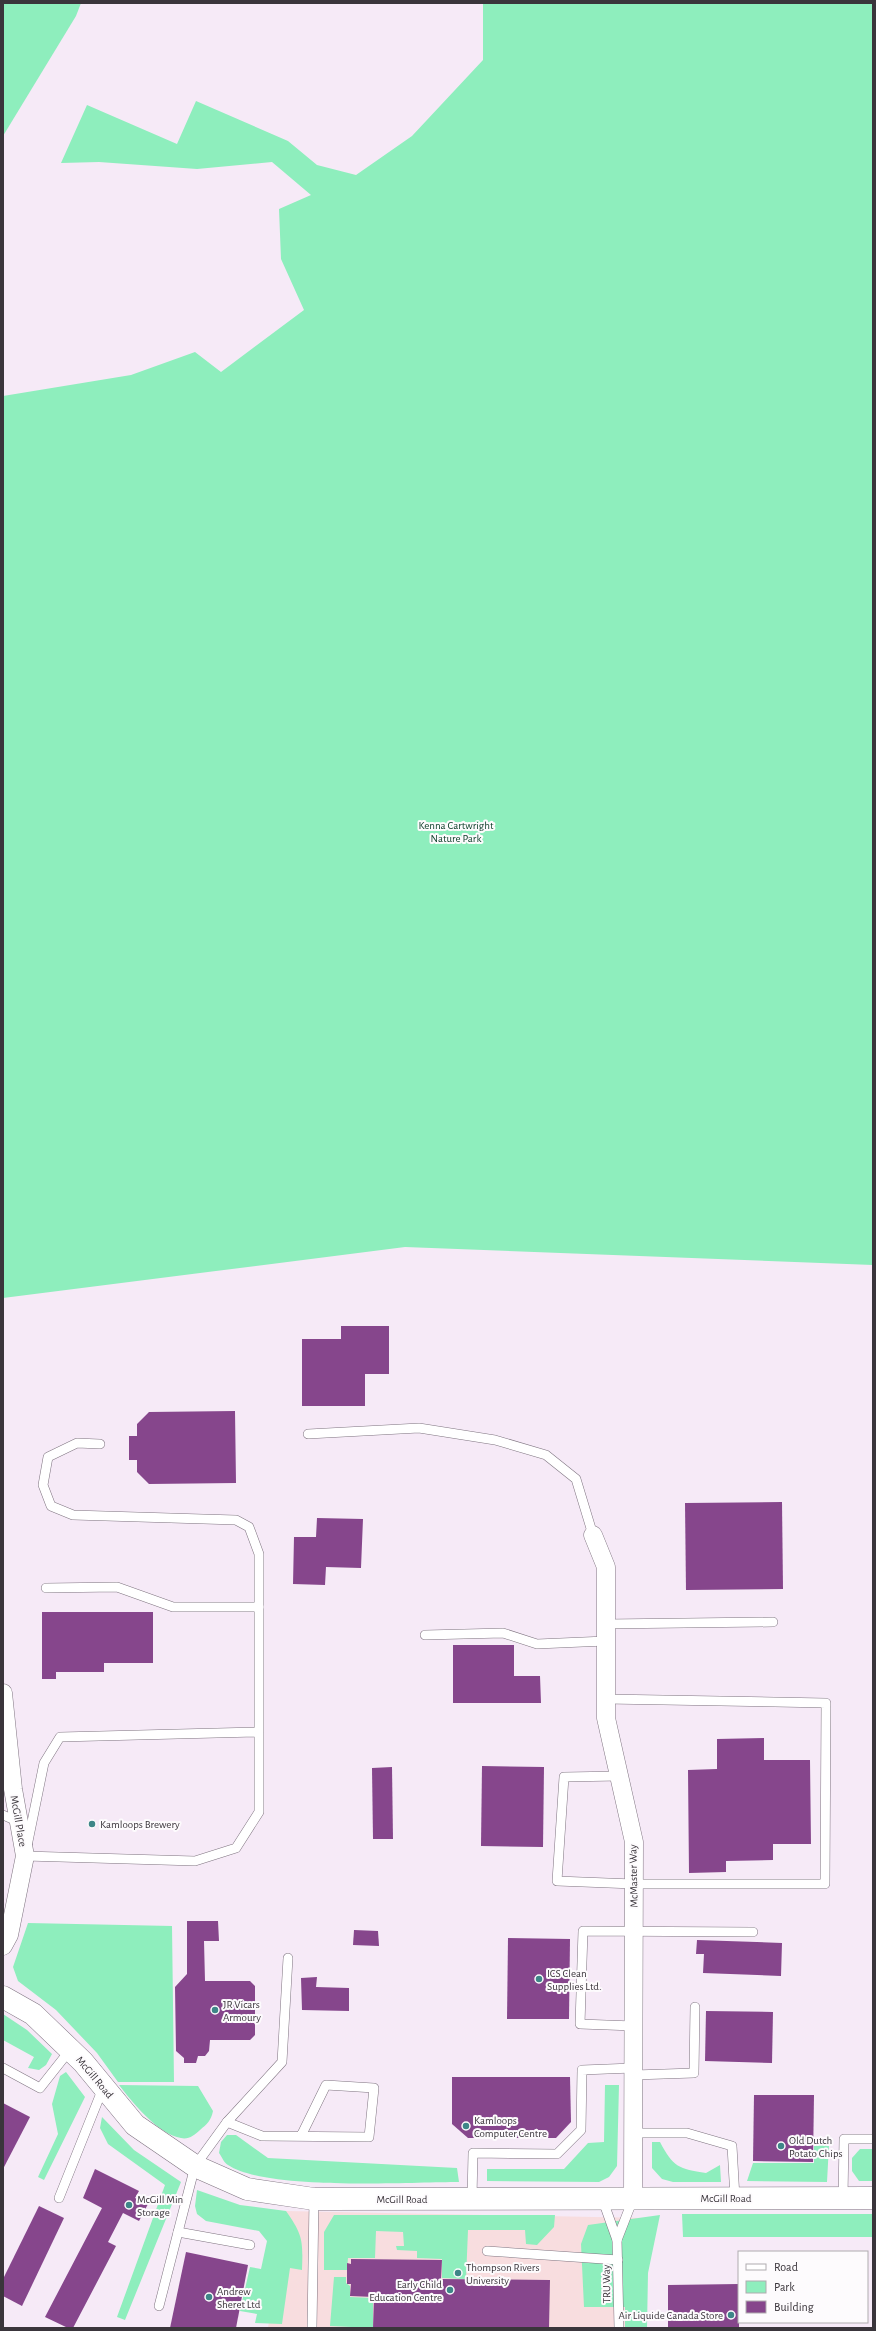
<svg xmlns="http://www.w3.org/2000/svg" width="876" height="2331" viewBox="0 0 876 2331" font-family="'Alegreya Sans',sans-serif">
  <rect width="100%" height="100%" fill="#f6eaf7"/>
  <polygon fill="#f8dddf" points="286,2211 643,2218 637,2328 268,2328"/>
  <g fill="#8eeebd">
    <polygon points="3,3 81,3 76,16 3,136"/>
    <polygon points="483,3 873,3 873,1265 405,1247 3,1298 3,396 131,375 195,352 221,372 304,310 281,259 279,209 311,195 272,162 197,169 99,162 61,163 87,105 177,144 196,101 288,141 317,165 356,175 412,136 483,60"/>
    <polygon points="28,1923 172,1926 174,2082 118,2082 97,2053 56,2010 18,1981 13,1967"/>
    <polygon points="3,2014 27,2030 52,2054 46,2065 39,2070 28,2068 34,2057 3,2040"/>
    <polygon points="66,2072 85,2097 44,2180 38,2177 58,2134 52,2104 60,2076"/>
    <path d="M119 2085 198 2086 213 2111C211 2121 207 2124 200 2130 195 2135 188 2140 181 2138 159 2135 132 2102 119 2085Z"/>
    <polygon points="605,2085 619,2085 617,2166 609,2177 599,2182 487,2181 487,2169 564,2169 588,2143 604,2142"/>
    <polygon points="102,2117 134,2150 181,2182 125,2320 117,2317 165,2185 108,2144 100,2128"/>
    <path d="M227 2135H236L268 2158 457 2168 459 2182C408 2182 267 2191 228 2165 224 2163 222 2157 219 2153L221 2142Z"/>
    <path d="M652 2142H660C673 2167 679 2169 706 2173L720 2165 721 2182H673L662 2179 652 2168Z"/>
    <polygon points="814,2145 829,2145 827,2182 747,2181 753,2163 814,2163"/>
    <polygon points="860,2149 873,2149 873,2181 859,2181 852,2171 852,2158"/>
    <path d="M197 2190 240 2205 286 2211C303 2235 303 2241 302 2270L290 2268 282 2324 255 2323 257 2314 240 2311 250 2267 261 2269 267 2241 259 2231 206 2221 197 2214 195 2206Z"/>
    <polygon points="682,2214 873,2214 873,2237 683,2237"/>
    <polygon points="334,2215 555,2215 554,2227 537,2245 526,2244 525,2230 468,2230 466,2279 442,2278 442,2259 417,2258 417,2251 397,2250 396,2246 404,2246 403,2232 376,2231 375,2258 348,2258 347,2270 324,2270 324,2232"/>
    <polygon points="660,2215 648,2273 647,2328 625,2328 625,2307 584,2307 581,2244 588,2225"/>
    <polygon points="334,2277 346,2277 346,2283 350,2286 350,2297 373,2298 373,2328 330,2326"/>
  </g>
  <g fill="#86468c">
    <polygon points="341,1326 389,1326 389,1374 365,1374 365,1406 302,1406 302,1339 341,1339"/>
    <polygon points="235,1411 236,1483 149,1484 137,1472 137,1460 129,1460 129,1436 137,1436 137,1424 149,1412"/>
    <polygon points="782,1502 783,1589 686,1590 685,1503"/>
    <polygon points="317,1518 363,1519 361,1568 326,1567 325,1585 293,1584 294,1537 316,1537"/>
    <polygon points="42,1612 153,1612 153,1663 104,1663 104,1672 56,1672 56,1679 42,1679"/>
    <polygon points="453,1645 514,1645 514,1676 540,1676 541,1703 453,1703"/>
    <polygon points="764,1738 764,1760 810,1760 811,1844 773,1844 773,1860 726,1861 726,1872 689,1873 688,1770 717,1769 717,1739"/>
    <polygon points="482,1766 544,1767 543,1847 481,1846"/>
    <polygon points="392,1767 393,1839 373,1839 372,1768"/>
    <polygon points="187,1921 218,1921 219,1941 204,1941 205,1981 250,1981 255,1986 255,2035 250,2040 210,2040 209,2051 205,2056 198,2056 196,2063 184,2063 184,2058 176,2051 175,1987 187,1974"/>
    <polygon points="354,1930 378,1931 379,1946 353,1945"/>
    <polygon points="508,1938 570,1939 569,2019 507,2019"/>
    <polygon points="697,1940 782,1943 781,1976 703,1973 704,1954 696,1954"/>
    <polygon points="317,1977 316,1987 349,1988 349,2011 302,2010 301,1978"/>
    <polygon points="706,2011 773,2012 772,2063 705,2061"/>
    <polygon points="452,2077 570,2077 571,2122 556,2138 468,2138 452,2124"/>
    <polygon points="754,2095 814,2095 813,2162 753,2161"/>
    <polygon points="3,2103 30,2117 3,2169"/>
    <polygon points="95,2169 139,2191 135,2198 148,2204 139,2221 123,2213 108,2242 116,2246 73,2328 68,2328 45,2317 102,2208 83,2198"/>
    <polygon points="39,2206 64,2218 22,2306 3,2296 3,2279"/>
    <polygon points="186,2252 248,2265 236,2328 170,2328"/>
    <polygon points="351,2259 442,2260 441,2279 550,2280 549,2328 373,2328 374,2297 350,2296 351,2284 347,2284 347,2263 351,2264"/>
    <polygon points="739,2284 739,2328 668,2328 668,2285"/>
  </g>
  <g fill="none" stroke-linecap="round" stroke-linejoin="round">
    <defs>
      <g id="service">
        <polyline points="308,1434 419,1428 495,1440 546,1455 576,1479 593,1535"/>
        <polyline points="100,1444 77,1443 48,1457 43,1485 51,1506 73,1515 236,1520 249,1527 259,1554 259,1812 236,1848 195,1861 25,1856 44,1763 60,1737 259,1732"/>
        <polyline points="46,1588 117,1587 173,1607 259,1607"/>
        <polyline points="606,1624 773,1622"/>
        <polyline points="425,1635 503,1633 537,1644 606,1641"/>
        <polyline points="606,1699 826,1703 825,1884 634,1884 557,1881 564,1777 619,1776"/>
        <polyline points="3,1815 19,1822"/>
        <polyline points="634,2026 580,2024 583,1931 753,1932"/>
        <polyline points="3,2068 40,2088 70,2050"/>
        <polyline points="634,2075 694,2073 695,2007"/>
        <polyline points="227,2122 262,2136 369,2137 374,2088 326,2085 301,2136"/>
        <polyline points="634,2133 687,2133 732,2146 735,2198"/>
        <polyline points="59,2198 103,2088"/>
        <polyline points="472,2198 473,2153 557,2154 581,2130 582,2070 633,2068"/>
        <polyline points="602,2198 617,2240 619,2328"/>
        <polyline points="843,2198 844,2139 873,2139"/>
        <polyline points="178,2232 250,2245"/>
        <polyline points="617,2240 633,2199"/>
        <polyline points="487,2251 618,2260"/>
        <polyline points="159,2306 195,2166 227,2122 282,2062 288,1958"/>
        <polyline points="312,2328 314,2199"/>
      </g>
      <g id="minor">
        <polyline points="593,1535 606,1567 606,1718 634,1842 633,2198"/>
        <polyline points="3,1693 13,1789 25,1856 9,1935 3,1946"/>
      </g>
      <polyline id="tertiary" points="3,1997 33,2014 83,2062 135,2125 195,2166 247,2189 314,2199 873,2198"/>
    </defs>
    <use href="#service" stroke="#7f7480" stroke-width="10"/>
    <use href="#minor" stroke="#7f7480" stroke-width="19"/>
    <use href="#tertiary" stroke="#7f7480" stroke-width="23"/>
    <use href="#service" stroke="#fff" stroke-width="9"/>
    <use href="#minor" stroke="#fff" stroke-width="18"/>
    <use href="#tertiary" stroke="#fff" stroke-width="22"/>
  </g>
  <g fill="#3e8688" stroke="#fdfbfd" stroke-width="1.5">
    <circle cx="92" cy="1824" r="4"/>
    <circle cx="539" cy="1979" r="4"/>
    <circle cx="215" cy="2010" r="4"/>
    <circle cx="466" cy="2126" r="4"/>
    <circle cx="781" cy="2146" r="4"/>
    <circle cx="129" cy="2205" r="4"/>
    <circle cx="458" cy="2273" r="4"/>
    <circle cx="450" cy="2290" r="4"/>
    <circle cx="209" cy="2297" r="4"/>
    <circle cx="731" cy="2315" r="4"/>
  </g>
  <g text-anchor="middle" stroke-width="4" stroke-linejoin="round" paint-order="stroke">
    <g font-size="11" fill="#093b26" stroke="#fdfbfd">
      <text x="456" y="829">Kenna Cartwright<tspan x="456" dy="13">Nature Park</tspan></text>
    </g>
    <g font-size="11" fill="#3a353b" stroke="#fdfbfd">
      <text transform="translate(19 1821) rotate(80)" y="4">McGill Place</text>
      <text transform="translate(633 1876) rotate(-91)" y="4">McMaster Way</text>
      <text transform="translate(95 2077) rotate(50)" y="4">McGill Road</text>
      <text x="726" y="2202">McGill Road</text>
      <text x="402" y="2203">McGill Road</text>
      <text transform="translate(606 2284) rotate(-91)" y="4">TRU Way</text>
    </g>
    <g font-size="11" fill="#3a353b" stroke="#fdfbfd" text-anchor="start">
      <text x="100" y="1828">Kamloops Brewery</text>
      <text x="547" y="1977">ICS Clean<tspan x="547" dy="13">Supplies Ltd.</tspan></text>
      <text x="223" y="2008">JR Vicars<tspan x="223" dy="13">Armoury</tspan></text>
      <text x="474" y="2124">Kamloops<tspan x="474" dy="13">Computer Centre</tspan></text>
      <text x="789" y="2144">Old Dutch<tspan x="789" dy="13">Potato Chips</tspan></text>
      <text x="137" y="2203">McGill Min<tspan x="137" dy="13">Storage</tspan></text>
      <text x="466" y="2271">Thompson Rivers<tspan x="466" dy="13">University</tspan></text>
      <text x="442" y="2288" text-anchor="end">Early Child<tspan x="442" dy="13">Education Centre</tspan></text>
      <text x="217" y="2295">Andrew<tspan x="217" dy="13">Sheret Ltd</tspan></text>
      <text x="723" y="2319" text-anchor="end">Air Liquide Canada Store</text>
    </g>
  </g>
  <rect width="876" height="2331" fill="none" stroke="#3a353b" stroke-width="8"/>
  <rect x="738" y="2251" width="130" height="72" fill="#fdfbfd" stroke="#afacaf"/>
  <rect x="746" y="2264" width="20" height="6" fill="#ffffff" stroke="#afacaf"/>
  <text x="774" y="2271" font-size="12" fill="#3a353b">Road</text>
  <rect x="746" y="2281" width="20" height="12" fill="#8eeebd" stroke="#afacaf"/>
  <text x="774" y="2291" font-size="12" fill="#3a353b">Park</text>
  <rect x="746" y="2301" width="20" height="12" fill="#86468c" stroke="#afacaf"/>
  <text x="774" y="2311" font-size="12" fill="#3a353b">Building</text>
</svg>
